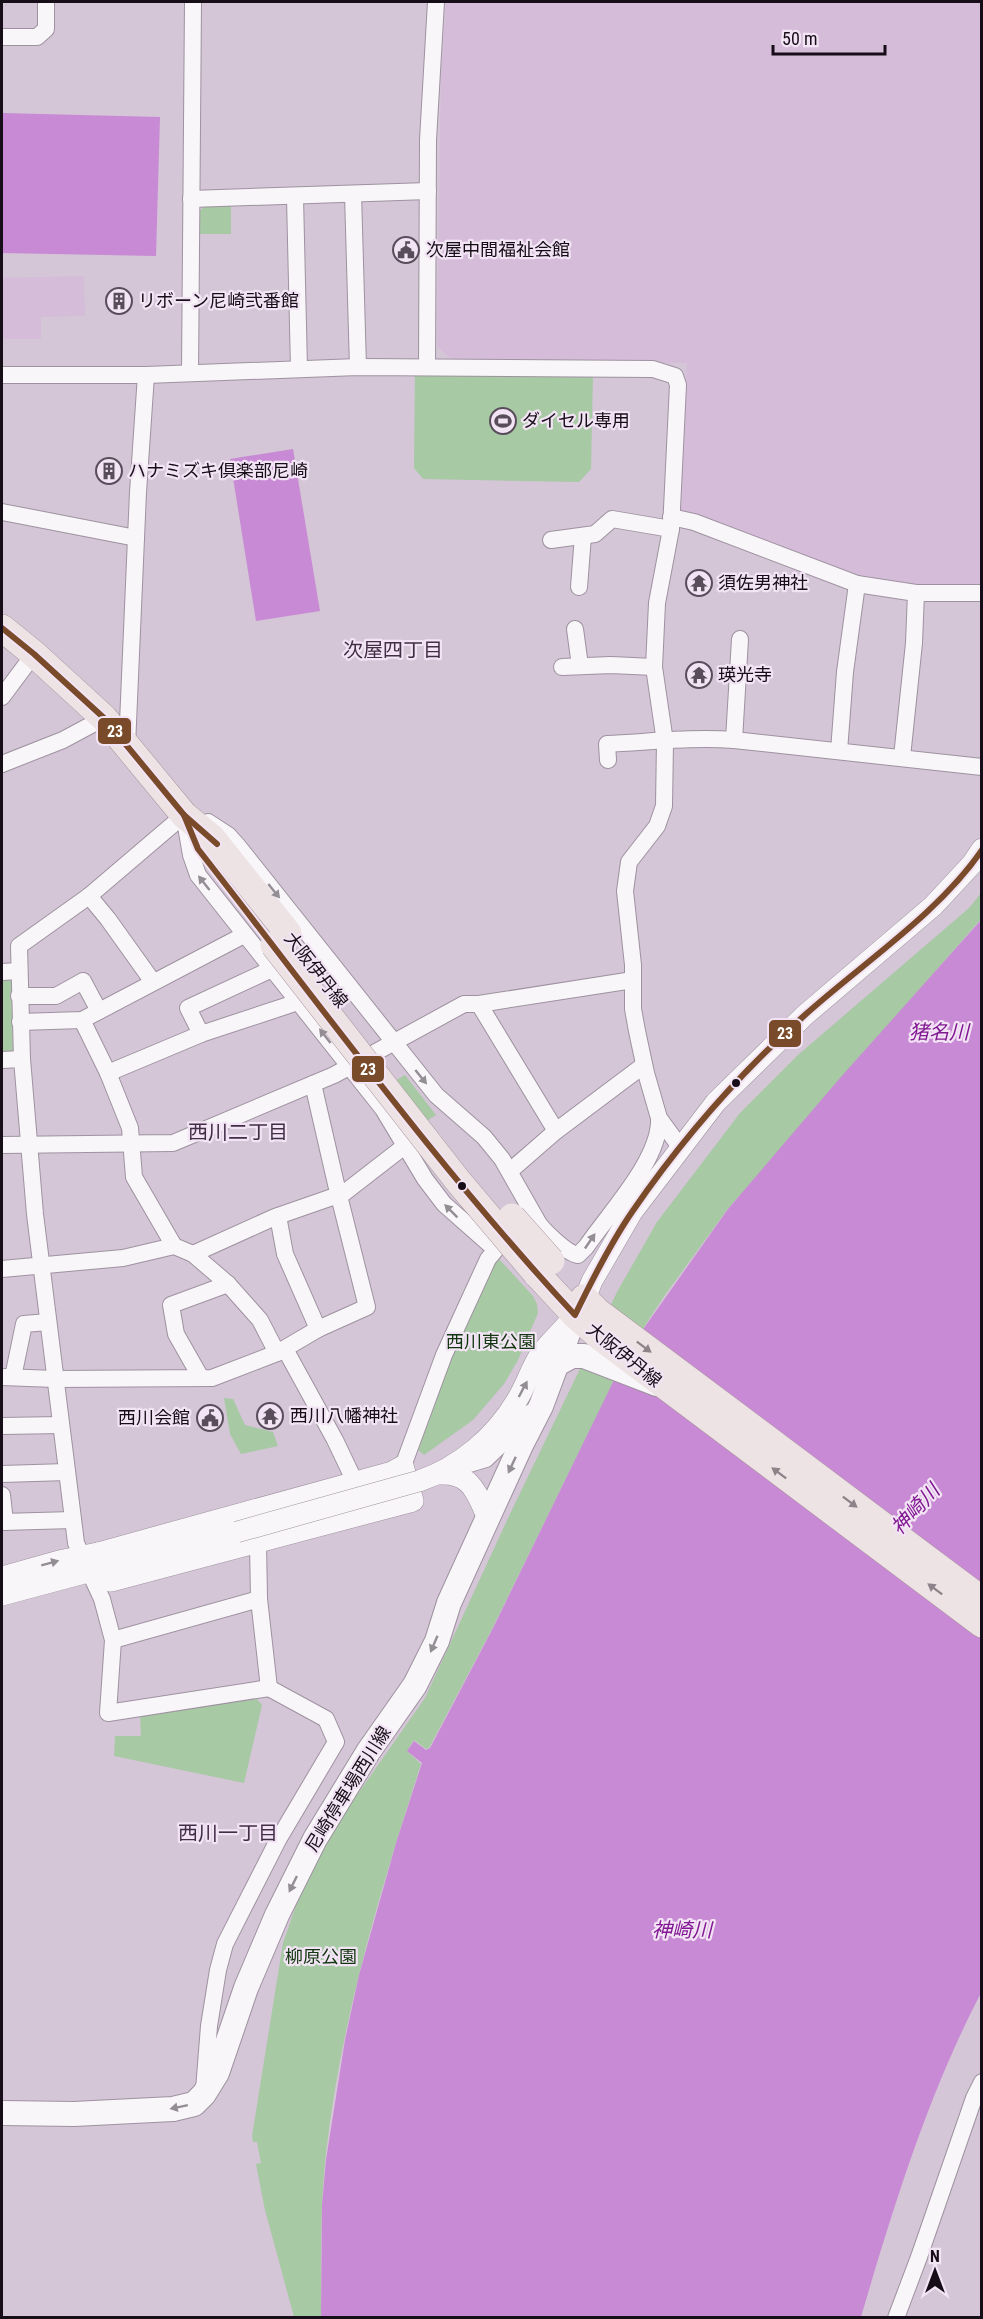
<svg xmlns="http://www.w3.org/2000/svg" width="983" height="2319" viewBox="0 0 983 2319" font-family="'Roboto Condensed','Noto Sans JP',sans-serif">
  <rect width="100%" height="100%" fill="#d4c5d7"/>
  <g fill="#d5bcd9">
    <polygon points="446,2 981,2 981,586 909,584 858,575 678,509 687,363 452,360 437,346 441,77"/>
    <polygon points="84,276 85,316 41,317 41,339 2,339 2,278"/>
  </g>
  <g fill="#a7c9a4">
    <polygon points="207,203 231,203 231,234 198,234 199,212"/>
    <polygon points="415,370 593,374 591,469 579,482 423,479 414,468"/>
    <path d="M981 893V919L727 1210 665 1295 646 1324 613 1383 491 1631 429 1748 426 1749 414 1740 407 1751 421 1764C380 1891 341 2020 326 2153 320 2208 321 2263 321 2317H294L265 2210 256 2164 261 2163 257 2142H253L252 2136 283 1943 300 1894 331 1832 425 1698 509 1516 617 1292 657 1222 740 1113 798 1055 969 908Z"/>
    <polygon points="2,976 11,976 13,1053 2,1054"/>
    <polygon points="405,1075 436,1115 412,1130 381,1089"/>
    <polygon points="499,1259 533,1296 537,1304 538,1313 518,1360 504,1384 473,1420 424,1455 416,1448 454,1349 492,1263"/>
    <polygon points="224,1398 233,1399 245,1425 273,1432 278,1446 241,1454 230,1434"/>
    <polygon points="257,1699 262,1705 244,1783 114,1756 115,1736 141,1736 140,1715"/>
  </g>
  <g fill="#c88ad4">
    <polygon points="2,113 160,117 156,256 2,253"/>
    <polygon points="293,449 320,611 256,621 230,459"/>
    <path d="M981 920V1993C928 2094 893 2208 861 2317L321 2318 322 2205 326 2160 345 2040 359 1975 396 1843 422 1763 407 1751 414 1741 426 1750 430 1748 493 1628 613 1382 644 1328 728 1209 840 1078Z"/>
  </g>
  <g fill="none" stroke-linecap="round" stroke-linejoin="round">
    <defs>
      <g id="minor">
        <polyline points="2,37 37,37 46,29 46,2"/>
        <polyline points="353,194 358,367"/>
        <polyline points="295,197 299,369"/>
        <polyline points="191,199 428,191"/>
        <polyline points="427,367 428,140 436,2"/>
        <polyline points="190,373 193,2"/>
        <polyline points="2,375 146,375 358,367 653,369 675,376 678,385 671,529 657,603 654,667 665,742 664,806 657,826 629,862 625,891 633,965 633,1009 637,1031 646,1073 659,1118 680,1147"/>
        <polyline points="2,512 136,538"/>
        <polyline points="671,517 694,522 857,584 916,593 982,593"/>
        <polyline points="551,540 595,534 612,519 671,529"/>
        <polyline points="579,587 583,536"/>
        <polyline points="575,629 580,666"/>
        <polyline points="562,667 611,665 654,667"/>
        <polyline points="2,697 34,654"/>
        <polyline points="734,740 740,639"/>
        <polyline points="127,746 138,492 146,375"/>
        <polyline points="839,751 845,672 857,584"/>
        <polyline points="902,757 914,643 916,593"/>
        <path d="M608 760 607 744C650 742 692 737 734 740L982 767"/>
        <polyline points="2,764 63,740 104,718"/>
        <polyline points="184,815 89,896 19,946 22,1059 35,1214 76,1543 102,1599 113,1640 108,1713 269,1688 259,1599 258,1543"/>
        <polyline points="184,815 191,855 198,875 383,1109 425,1179 444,1204 495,1249"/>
        <path d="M208 822 228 835 238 846 436 1095 484 1137 502 1159 539 1224C546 1233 568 1254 578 1255L586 1247C609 1213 661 1159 659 1118"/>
        <polyline points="89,896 108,919 153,982"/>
        <polyline points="2,972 18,971"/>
        <polyline points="19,996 56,996 83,981 99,1011"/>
        <polyline points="479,1004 556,1131"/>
        <polyline points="82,1020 108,1073 130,1128 134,1177 174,1246"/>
        <polyline points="20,1022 82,1020 244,935"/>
        <polyline points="201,1034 188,1008 272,969"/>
        <polyline points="2,1060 22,1059"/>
        <polyline points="108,1073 201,1034 298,1002"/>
        <polyline points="2,1145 173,1143 334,1075 464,1004 479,1004 633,980"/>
        <polyline points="510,1171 556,1131 644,1065"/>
        <polyline points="278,1216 285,1254 318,1329"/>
        <polyline points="193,1254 275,1217 344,1193 406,1145"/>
        <polyline points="2,1269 123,1258 174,1246 193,1254 228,1284 260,1320 277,1353"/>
        <polyline points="285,1349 335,1440 355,1482"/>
        <polyline points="2,1377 55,1379 212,1378 277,1353 318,1329 367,1307 336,1184 313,1084"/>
        <polyline points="13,1377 24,1324 48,1322"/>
        <polyline points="201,1378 176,1334 171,1305 228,1284"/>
        <polyline points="2,1426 61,1425"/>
        <polyline points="403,1466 444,1355 488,1259 503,1241"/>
        <polyline points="456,1468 486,1459 513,1433 529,1413"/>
        <polyline points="2,1474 67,1472"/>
        <polyline points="2,1495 5,1522"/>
        <polyline points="2,1522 73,1520"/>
        <polyline points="113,1640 259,1599"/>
        <polyline points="204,2090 209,2026 218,1970 225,1944 278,1840 336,1742 326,1719 269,1688"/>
        <polyline points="896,2318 919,2257 974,2098 982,2082"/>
      </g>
      <g id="tertiary">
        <polyline points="585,1299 592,1281 632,1212 716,1102 805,1015 933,906 972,864 982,849"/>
        <polygon points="403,1466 413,1501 111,1581 90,1572 98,1553 392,1472"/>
        <path d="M439 1474C472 1472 476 1493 488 1518"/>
        <path d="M419 1481C460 1467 495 1437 517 1400 526 1386 531 1368 540 1355 549 1343 561 1332 571 1320"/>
        <polyline points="2,1577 59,1561 98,1553"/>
        <polyline points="2,1595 237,1532"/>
      </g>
      <g id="secondary">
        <polyline points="559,1363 572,1356 584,1356 657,1384"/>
        <polyline points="2,2113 74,2114 173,2109 194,2104 204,2094 217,2073 246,1988 277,1915 315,1839 368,1752 415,1685 437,1641 449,1603 521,1445 541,1406 575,1315 584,1301"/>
      </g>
      <g id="primary">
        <polyline points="2,628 34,654 104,718 184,815 212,838 288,933"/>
        <polyline points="536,1273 575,1315 600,1337 982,1624"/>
        <polyline points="584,1298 598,1312 982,1600"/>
      </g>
    </defs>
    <use href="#minor" stroke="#9e92a0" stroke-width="18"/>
    <use href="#tertiary" stroke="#9e92a0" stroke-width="22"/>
    <use href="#secondary" stroke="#9e92a0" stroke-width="26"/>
    <use href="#primary" stroke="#aa959d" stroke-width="28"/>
    <use href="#minor" stroke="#f9f6f9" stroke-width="16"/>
    <use href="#tertiary" stroke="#f9f6f9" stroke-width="21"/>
    <use href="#secondary" stroke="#f9f6f9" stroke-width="24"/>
    <use href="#primary" stroke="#ede3e5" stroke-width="27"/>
    <defs>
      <polyline id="tertiary-bridge" points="237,1532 419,1481"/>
      <g id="primary-bridge">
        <polyline points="274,945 458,1181 536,1273"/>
        <polyline points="512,1217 551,1261"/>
      </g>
    </defs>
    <use href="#tertiary-bridge" stroke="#9e92a0" stroke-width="22" stroke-linecap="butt"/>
    <use href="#primary-bridge" stroke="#aa959d" stroke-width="28" stroke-linecap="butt"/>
    <use href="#tertiary-bridge" stroke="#f9f6f9" stroke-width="21"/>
    <use href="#primary-bridge" stroke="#ede3e5" stroke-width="27"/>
    <defs>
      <g id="bus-1">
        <polyline points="2,628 34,654 104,718 184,815 217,844"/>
        <path d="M184 815 198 849C321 1006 439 1169 575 1315 592 1280 610 1244 632 1212 682 1139 741 1072 806 1014 863 963 939 913 982 850"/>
      </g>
    </defs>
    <use href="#bus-1" stroke="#f2e4f4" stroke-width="10"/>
    <use href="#bus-1" stroke="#7a4b2a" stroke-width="6"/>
  </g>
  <defs><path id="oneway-solid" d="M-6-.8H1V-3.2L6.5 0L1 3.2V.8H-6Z" transform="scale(1.5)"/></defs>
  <g fill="#938d94">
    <use href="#oneway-solid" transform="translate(204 883) rotate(-128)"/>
    <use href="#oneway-solid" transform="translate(274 891) rotate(51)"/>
    <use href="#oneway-solid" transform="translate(325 1036) rotate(-128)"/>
    <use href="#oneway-solid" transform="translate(421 1077) rotate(51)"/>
    <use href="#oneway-solid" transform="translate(451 1211) rotate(-135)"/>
    <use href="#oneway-solid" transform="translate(590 1241) rotate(-56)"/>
    <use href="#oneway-solid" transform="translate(523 1389) rotate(-62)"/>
    <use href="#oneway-solid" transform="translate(512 1465) rotate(115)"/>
    <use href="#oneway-solid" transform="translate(50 1563) rotate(-15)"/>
    <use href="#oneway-solid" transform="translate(434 1644) rotate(113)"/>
    <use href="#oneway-solid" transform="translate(293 1884) rotate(116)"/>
    <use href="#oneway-solid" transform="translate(179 2107) rotate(168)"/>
  </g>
  <g fill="#8d8389">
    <use href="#oneway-solid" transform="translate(644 1347) rotate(37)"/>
    <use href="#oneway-solid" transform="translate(779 1473) rotate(-143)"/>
    <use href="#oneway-solid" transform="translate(850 1502) rotate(37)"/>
    <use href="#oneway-solid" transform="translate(935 1589) rotate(-143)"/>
  </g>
  <defs>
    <symbol id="civic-ring" viewBox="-11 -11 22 22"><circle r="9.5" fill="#f2e4f4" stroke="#594d5b" stroke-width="1.5"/><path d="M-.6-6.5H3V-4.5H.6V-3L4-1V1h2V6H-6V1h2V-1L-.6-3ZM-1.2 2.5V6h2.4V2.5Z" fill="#594d5b"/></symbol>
    <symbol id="building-ring" viewBox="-11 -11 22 22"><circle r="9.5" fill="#f2e4f4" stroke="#594d5b" stroke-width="1.5"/><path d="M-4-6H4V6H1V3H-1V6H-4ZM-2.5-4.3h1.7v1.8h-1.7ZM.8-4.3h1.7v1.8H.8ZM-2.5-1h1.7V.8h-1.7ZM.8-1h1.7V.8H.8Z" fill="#594d5b"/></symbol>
    <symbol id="stadium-ring" viewBox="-11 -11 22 22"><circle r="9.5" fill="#f2e4f4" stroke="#594d5b" stroke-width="1.5"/><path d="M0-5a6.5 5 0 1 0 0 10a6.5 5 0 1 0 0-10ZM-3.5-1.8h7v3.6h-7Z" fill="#594d5b"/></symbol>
    <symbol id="temple-ring" viewBox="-11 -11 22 22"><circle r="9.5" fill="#f2e4f4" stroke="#594d5b" stroke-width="1.5"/><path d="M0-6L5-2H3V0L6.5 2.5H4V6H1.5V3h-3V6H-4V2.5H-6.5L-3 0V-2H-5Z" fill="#594d5b"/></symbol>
  </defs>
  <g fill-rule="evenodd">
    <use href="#civic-ring" x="391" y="235" width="30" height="30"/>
    <use href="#building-ring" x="104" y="286" width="30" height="30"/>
    <use href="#stadium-ring" x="488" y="406" width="30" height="30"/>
    <use href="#building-ring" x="94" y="456" width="30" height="30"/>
    <use href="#temple-ring" x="684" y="568" width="30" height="30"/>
    <use href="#temple-ring" x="684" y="660" width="30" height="30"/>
    <use href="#temple-ring" x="255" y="1401" width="30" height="30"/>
    <use href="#civic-ring" x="195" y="1403" width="30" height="30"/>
  </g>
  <g fill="#170d18" stroke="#f2e4f4" stroke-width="2">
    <circle cx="736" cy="1083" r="5"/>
    <circle cx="462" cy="1186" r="5"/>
  </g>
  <g text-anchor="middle" stroke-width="4.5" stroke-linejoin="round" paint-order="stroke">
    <g font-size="18" fill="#170d18" stroke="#f2e4f4" text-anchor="start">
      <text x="426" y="256">次屋中間福祉会館</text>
      <text x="138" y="307">リボーン尼崎弐番館</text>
      <text x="522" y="427">ダイセル専用</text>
      <text x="128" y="477">ハナミズキ倶楽部尼崎</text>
      <text x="718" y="589">須佐男神社</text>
      <text x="718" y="681">瑛光寺</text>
      <text x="290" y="1422">西川八幡神社</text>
      <text x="190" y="1424" text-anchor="end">西川会館</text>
    </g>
    <g font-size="18" fill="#170d18" stroke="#f2e4f4">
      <text transform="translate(316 970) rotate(52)" y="6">大阪伊丹線</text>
      <text transform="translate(624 1355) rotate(39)" y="6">大阪伊丹線</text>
      <text transform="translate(348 1789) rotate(-58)" y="6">尼崎停車場西川線</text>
    </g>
    <g font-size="18" fill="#12360e" stroke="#f2e4f4">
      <text x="491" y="1348">西川東公園</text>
      <text x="321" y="1963">柳原公園</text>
    </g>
    <g font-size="20" fill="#422d46" stroke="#f2e4f4">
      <text x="393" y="657">次屋四丁目</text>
      <text x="238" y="1139">西川二丁目</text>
      <text x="228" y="1840">西川一丁目</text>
    </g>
    <g font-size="20" font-style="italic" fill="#811792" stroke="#f2e4f4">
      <text x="939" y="1039">猪名川</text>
      <text transform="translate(915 1509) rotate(-47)" y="7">神崎川</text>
      <text x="682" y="1937">神崎川</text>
    </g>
  </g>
  <g stroke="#f2e4f4" stroke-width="2">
    <rect x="97" y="717" width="35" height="28" rx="6" fill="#7a4b2a"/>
    <rect x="768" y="1019" width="34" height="29" rx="6" fill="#7a4b2a"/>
    <rect x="351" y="1055" width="34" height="28" rx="6" fill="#7a4b2a"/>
  </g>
  <g font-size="16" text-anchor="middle" font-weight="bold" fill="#fff">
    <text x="115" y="737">23</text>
    <text x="785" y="1039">23</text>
    <text x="368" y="1075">23</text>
  </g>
  <rect width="983" height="2319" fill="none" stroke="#170d18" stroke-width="6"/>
  <g transform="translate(935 2271)" stroke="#f2e4f4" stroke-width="4.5" paint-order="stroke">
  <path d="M0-4.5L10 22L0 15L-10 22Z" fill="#170d18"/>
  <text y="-9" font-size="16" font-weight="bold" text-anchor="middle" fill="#170d18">N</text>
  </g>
  <path d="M773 45v9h112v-9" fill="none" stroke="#170d18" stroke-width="3"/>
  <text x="782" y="45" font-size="18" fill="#170d18" stroke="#f2e4f4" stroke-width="4.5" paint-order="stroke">50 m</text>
</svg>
